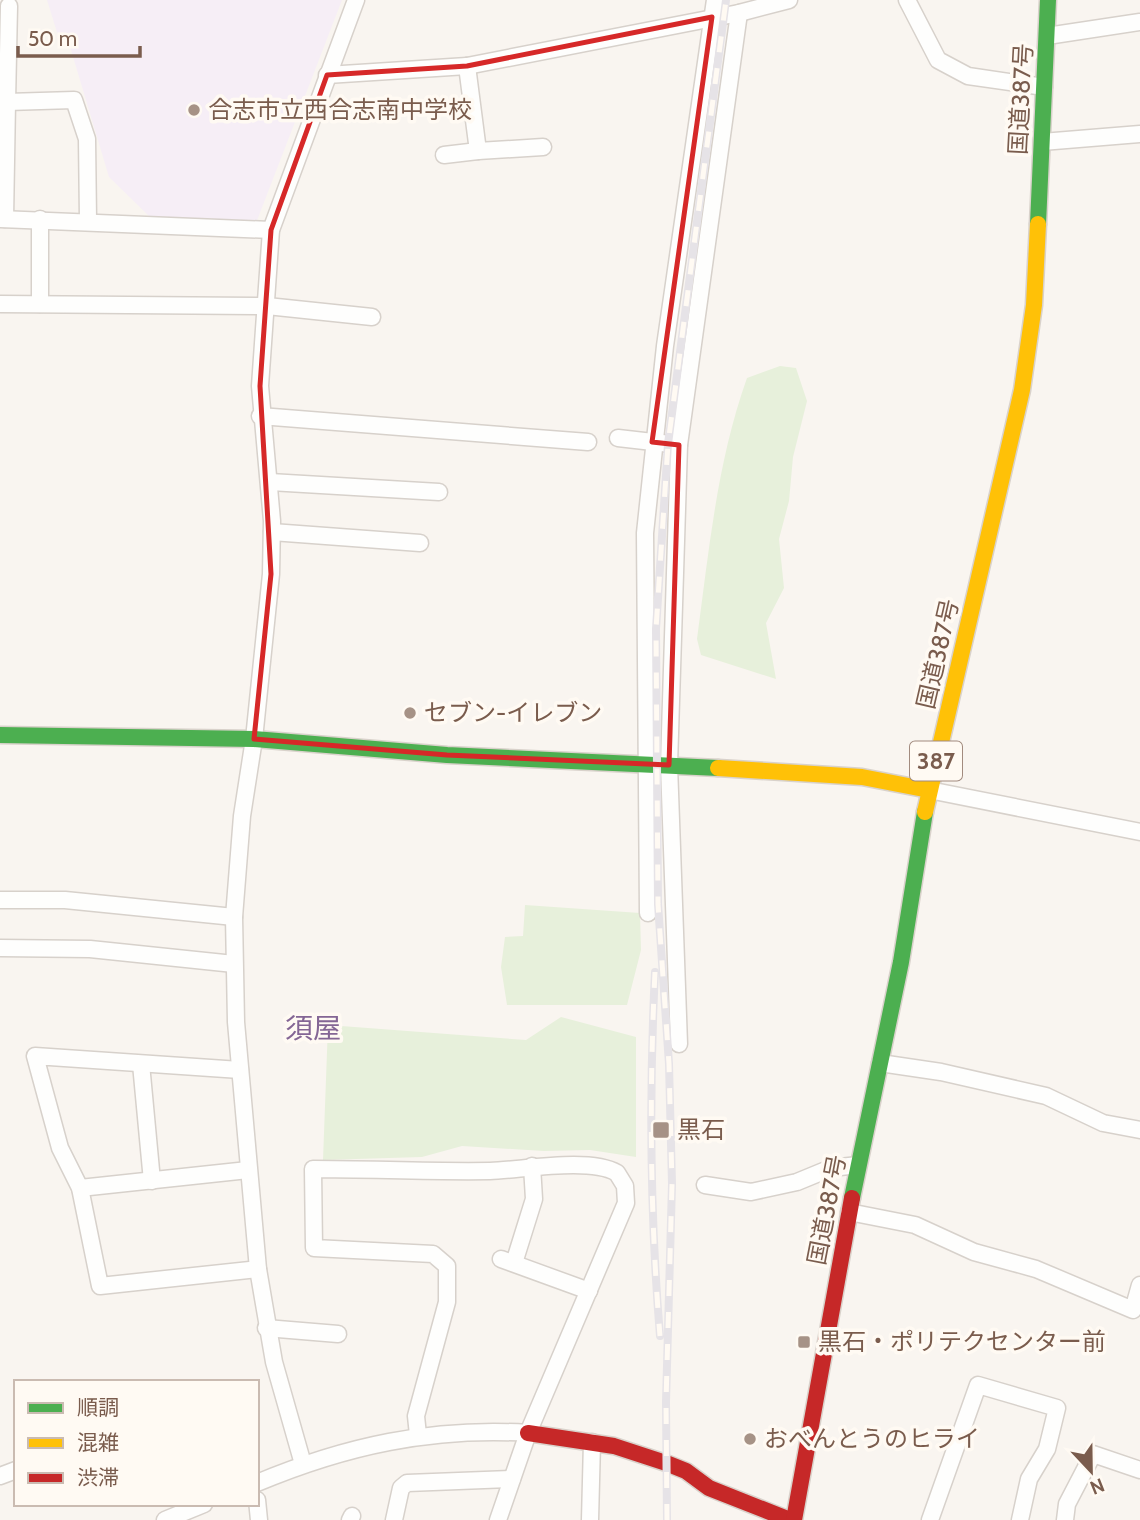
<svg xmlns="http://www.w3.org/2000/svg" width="1140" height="1520" viewBox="0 0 1140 1520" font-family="Cabin,'Noto Sans JP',sans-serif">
  <rect width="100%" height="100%" fill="#f9f5f0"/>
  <polygon fill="#f6eef6" points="47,0 342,0 256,223 151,218 109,177 68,40 60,42"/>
  <g fill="#e7f0db">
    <path d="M780 366 796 368 807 401 793 457 789 501 779 539 784 588 766 623 776 679 701 655 697 639C709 550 717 462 747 378Z"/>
    <polygon points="525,905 640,913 641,950 627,1005 507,1005 501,967 505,937 523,936"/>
    <polygon points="561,1017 636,1037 636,1157 590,1150 544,1151 462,1146 422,1157 323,1160 328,1025 526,1040"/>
  </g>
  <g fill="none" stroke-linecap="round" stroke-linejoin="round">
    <defs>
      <g id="street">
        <polyline points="907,0 938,60 968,76 1044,87"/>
        <polyline points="9,6 7,102 74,100 87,139 88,220"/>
        <polyline points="1047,36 1140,22"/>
        <polyline points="467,66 478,151 543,147"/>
        <polyline points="327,75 467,66 739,13 789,0"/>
        <polyline points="0,102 7,102 5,219"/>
        <polyline points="1042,142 1140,134"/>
        <polyline points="444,155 478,151"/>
        <polyline points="0,219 271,230"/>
        <polyline points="40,219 40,304"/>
        <polyline points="0,304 267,306 372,317"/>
        <polyline points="260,416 588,442"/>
        <polyline points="618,438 679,445"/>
        <polyline points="270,482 439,492"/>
        <polyline points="272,532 420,543"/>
        <polyline points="929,790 1140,832"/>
        <polyline points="0,900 65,900 234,917"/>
        <polyline points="648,913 645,533 665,346 715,0"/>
        <polyline points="0,948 90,949 234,964"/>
        <polyline points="679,1044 669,765 679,445 739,13"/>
        <polyline points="880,1063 941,1072 1046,1096 1103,1123 1140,1130"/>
        <polyline points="141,1064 152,1181"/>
        <polyline points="240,1070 35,1056 60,1148 80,1188 100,1286 258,1269"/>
        <polyline points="705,1185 751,1192 797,1182 831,1168 858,1165"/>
        <polyline points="80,1188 248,1170"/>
        <polyline points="849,1212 915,1225 974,1252 1036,1269 1133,1310 1140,1285"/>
        <polyline points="501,1259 589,1291"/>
        <polyline points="514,1263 534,1199 532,1166"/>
        <polyline points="266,1328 338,1334"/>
        <path d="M418 1435 416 1416 447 1302V1266L433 1254 314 1248 313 1169C372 1169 431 1172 490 1171 522 1170 590 1157 617 1173L625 1186 626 1203 528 1433 498 1520"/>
        <polyline points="303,1464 274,1362 258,1269 236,1022 234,917 242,816 254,739 271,574 272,521 260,386 271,230 356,0"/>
        <polyline points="0,1476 16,1470"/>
        <path d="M257 1483C345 1446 432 1427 528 1433"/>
        <polyline points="257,1500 259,1520"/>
        <polyline points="165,1520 204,1504"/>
        <polyline points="350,1520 352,1516"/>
        <polyline points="394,1520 401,1488 407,1483 512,1479"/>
        <polyline points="590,1520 592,1442"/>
        <polyline points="930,1520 978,1385 1057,1408 1047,1449 1029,1479 1020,1520"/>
        <polyline points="1065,1520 1067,1504 1093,1454 1140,1470"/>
      </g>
      <g id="fast">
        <polyline points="1038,224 1048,0"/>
        <polyline points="0,735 254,739 447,755 718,768"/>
        <polyline points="852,1198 901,962 925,812"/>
      </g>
      <g id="slow">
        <polyline points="718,768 862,777 929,790"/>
        <polyline points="925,812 1022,390 1034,305 1038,224"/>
      </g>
      <g id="jam">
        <polyline points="528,1433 614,1446 666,1463 686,1471 709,1488 790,1520"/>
        <polyline points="794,1520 852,1198"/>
      </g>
    </defs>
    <use href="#street" stroke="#d7d1cb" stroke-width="19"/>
    <use href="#fast" stroke="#d9d2cb" stroke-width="19"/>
    <use href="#slow" stroke="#d9d2cb" stroke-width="19"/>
    <use href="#jam" stroke="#d9d2cb" stroke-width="19"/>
    <use href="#street" stroke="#fefefd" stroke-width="16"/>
    <use href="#fast" stroke="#4caf50" stroke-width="16"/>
    <use href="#slow" stroke="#ffc107" stroke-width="16"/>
    <use href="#jam" stroke="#c62828" stroke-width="16"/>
    <defs>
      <g id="rail">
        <path d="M655 972C649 1093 650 1215 660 1336"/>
        <polyline points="667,1520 666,1402 672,1184 669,1064 658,904 656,629 668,444 726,0"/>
      </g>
    </defs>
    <use href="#rail" stroke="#e6e3e7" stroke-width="8"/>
    <use href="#rail" stroke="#fffaf3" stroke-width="5" stroke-dasharray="16" stroke-linecap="butt"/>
  </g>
  <path fill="none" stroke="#d62828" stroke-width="5" stroke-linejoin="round" d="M712 17 652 442 679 445 669 765 447 755 254 739 271 574 260 386 271 230 327 75 467 66Z"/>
  <g fill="#a69286" stroke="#fffaf3" stroke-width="2.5">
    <circle cx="194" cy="110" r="7"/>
    <circle cx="410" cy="713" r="7"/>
    <rect x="652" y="1121" width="18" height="18" rx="3.5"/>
    <rect x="797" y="1335" width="14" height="14" rx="3.5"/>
    <circle cx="750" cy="1439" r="7"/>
  </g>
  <g text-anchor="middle" stroke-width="7" stroke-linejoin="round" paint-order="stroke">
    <rect fill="#fffaf3" stroke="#a28b7f" stroke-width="2" x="910" y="741.5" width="52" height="39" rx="5"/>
    <g font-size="23" font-weight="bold" fill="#7a5c4d">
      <text x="936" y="769">387</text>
    </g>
    <g font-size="24" fill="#7a5c4d" stroke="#fffaf3">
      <text transform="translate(1021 99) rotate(-87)" y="8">国道387号</text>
      <text transform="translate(938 654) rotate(-77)" y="8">国道387号</text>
      <text transform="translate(827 1210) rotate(-79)" y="8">国道387号</text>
    </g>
    <g font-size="24" fill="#7a5c4d" stroke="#fffaf3" text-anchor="start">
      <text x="208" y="118">合志市立西合志南中学校</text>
      <text x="424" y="721">セブン-イレブン</text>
      <text x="677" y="1138">黒石</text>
      <text x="818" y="1350">黒石・ポリテクセンター前</text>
      <text x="764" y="1447">おべんとうのヒライ</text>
    </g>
    <g font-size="28" fill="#846695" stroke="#fffaf3">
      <text x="313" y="1038">須屋</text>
    </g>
  </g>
  <rect x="14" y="1380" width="245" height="126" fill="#fffaf3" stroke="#cabbb1" stroke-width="2"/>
  <rect x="28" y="1403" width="35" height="10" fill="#4caf50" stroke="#cabbb1" stroke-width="2"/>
  <text x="77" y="1415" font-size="21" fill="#7a5c4d">順調</text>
  <rect x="28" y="1438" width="35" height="10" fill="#ffc107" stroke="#cabbb1" stroke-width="2"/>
  <text x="77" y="1450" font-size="21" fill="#7a5c4d">混雑</text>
  <rect x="28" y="1473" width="35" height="10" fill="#c62828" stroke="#cabbb1" stroke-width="2"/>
  <text x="77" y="1485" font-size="21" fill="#7a5c4d">渋滞</text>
  <g transform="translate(1091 1471) rotate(158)" stroke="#fffaf3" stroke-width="5" paint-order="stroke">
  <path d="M0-5L12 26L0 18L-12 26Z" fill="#7a5c4d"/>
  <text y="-10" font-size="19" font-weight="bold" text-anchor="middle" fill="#7a5c4d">N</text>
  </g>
  <path d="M18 46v10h122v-10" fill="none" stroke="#7a5c4d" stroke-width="3.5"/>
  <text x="28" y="46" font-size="21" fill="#7a5c4d" stroke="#fffaf3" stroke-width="5" paint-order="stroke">50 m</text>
</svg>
